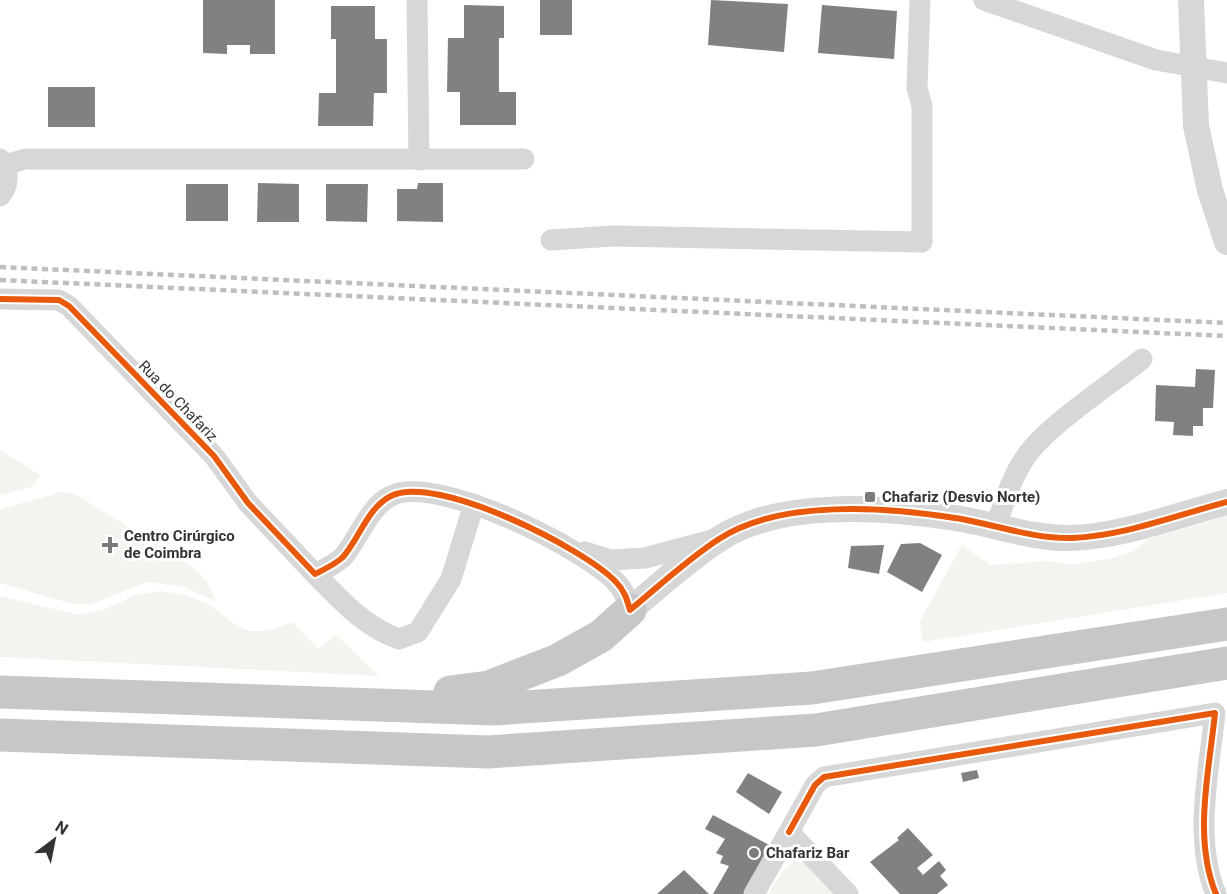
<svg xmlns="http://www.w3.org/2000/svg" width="1227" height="894" viewBox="0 0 1227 894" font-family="Roboto,sans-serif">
  <rect width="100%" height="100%" fill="#fff"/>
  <g fill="#f1f5ed">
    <polygon points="0,450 40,475 34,486 0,495"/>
    <polygon points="62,492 75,494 194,568 207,582 216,601 182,586 148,582 91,604 73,604 0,583 0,509"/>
    <polygon points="1227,516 1227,593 923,642 920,621 962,545 991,565 1048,561 1072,565 1113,558 1133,551 1149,539"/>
    <path d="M162 591C172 593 184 594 194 598 238 616 235 647 292 622L318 649 336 635 379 676 0 657V596L78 615 101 611 136 595Z"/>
    <polygon points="794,861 807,864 835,894 768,894 783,871"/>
  </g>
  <g fill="#818181">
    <polygon points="203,0 275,0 275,54 250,54 250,45 227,45 227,54 203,53"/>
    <rect x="540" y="0" width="32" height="35"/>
    <polygon points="711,0 788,4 784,52 708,45"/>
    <polygon points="464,5 504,6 504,38 499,38 499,92 516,92 516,125 460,125 460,92 447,92 448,38 464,38"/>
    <polygon points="822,5 897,11 894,59 818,53"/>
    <polygon points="331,6 375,6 375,39 387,39 387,93 374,93 373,126 318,126 319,93 336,93 336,39 331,39"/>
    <rect x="48" y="87" width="47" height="40"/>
    <polygon points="258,183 299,184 299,222 257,222"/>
    <polygon points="418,183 443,183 443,222 397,221 397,189 417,189"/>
    <rect x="186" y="184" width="42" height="37"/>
    <polygon points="326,184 368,184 367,222 326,221"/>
    <polygon points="1196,369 1215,370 1213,408 1203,408 1203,426 1193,426 1193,436 1173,435 1174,422 1155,421 1156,385 1195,387"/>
    <polygon points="920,543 942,555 922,592 887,572 901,544"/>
    <polygon points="884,545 879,574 848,568 851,546"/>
    <polygon points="977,770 979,778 963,782 961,773"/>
    <polygon points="748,773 782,792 769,814 736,792"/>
    <polygon points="713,815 771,846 744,894 713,894 729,866 720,863 723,856 716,853 725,839 705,829"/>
    <polygon points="908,828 933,855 917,868 923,875 939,861 946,870 940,876 948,885 937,894 900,894 870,862 899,840 897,838"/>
    <polygon points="684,870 709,894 657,894"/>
  </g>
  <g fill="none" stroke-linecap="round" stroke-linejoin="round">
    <g stroke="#d7d7d7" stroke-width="21">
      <polyline points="417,0 419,160"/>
      <polyline points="984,0 1156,60 1227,73"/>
      <path d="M0 159C9 171 10 184 0 196"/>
      <polyline points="5,165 25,159 524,159"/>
      <polyline points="551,240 614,236 922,242 922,106 917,88 920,0"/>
      <path d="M0 299 59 300 69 306 214 456 248 503 315 574C325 569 336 564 343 557 359 539 368 507 391 496 435 473 584 548 616 582 624 590 627 599 630 610"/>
      <path d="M996 526C1004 503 1011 478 1025 458 1046 426 1110 385 1142 359"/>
      <polyline points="585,552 611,560 645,558 712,540"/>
      <path d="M315 574C341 600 363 626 399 639L418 632 451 579 474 504"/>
      <path d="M789 832 815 785 824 777 1215 713C1209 772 1193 838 1216 894"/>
      <polyline points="754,894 789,832 848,894"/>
    </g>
    <g stroke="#d7d7d7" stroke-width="26">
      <polyline points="1191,0 1196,126 1210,190 1227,242"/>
      <path d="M630 610C659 586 688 559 719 539 780 499 886 507 955 518 994 524 1032 539 1072 538 1124 536 1177 515 1227 502"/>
    </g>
    <g stroke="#c7c7c7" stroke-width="33">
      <polyline points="0,692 494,709 812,688 1227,624"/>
      <polyline points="450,692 489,687 558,660 601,636 630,610"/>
      <polyline points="0,735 488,752 816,730 1227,663"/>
    </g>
    <g stroke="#bebebe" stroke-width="4.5" stroke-dasharray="6 4.5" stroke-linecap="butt">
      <polyline points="0,267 1227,323"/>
      <polyline points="0,280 1227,336"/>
    </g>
    <defs>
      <g id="cycleway">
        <path d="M0 299 59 300 69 306 214 456 248 503 315 574C325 569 336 564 343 557 359 539 368 507 391 496 435 473 584 548 616 582 624 590 627 599 630 610 659 586 688 559 719 539 780 499 886 507 955 518 994 524 1032 539 1072 538 1124 536 1177 515 1227 502"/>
        <path d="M789 832 815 785 824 777 1215 713C1209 772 1193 838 1216 894"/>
      </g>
    </defs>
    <use href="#cycleway" stroke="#fff" stroke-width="10"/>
    <use href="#cycleway" stroke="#e8590c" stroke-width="6"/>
  </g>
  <g fill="#7a7a7a" stroke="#fff" stroke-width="2">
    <rect x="864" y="491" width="12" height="12" rx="3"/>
    <path d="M107 536h6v6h6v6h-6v6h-6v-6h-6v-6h6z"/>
    <circle cx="754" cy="853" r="6"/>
  </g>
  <g text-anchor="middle" stroke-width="6" stroke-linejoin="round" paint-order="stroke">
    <g font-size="15" fill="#333" stroke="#fff">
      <text transform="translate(178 401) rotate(46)" y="5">Rua do Chafariz</text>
    </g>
    <g font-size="15" font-weight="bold" fill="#333" stroke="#fff" text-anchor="start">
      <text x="882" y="502">Chafariz (Desvio Norte)</text>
      <text x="124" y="541">Centro Cirúrgico<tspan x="124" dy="17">de Coimbra</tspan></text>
      <text x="766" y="858">Chafariz Bar</text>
    </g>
  </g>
  <g transform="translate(54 840) rotate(32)" stroke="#ffffff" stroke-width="4.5" paint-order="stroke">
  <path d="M0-4.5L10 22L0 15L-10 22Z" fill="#333333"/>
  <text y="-9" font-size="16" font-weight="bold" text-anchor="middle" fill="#333333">N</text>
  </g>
</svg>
